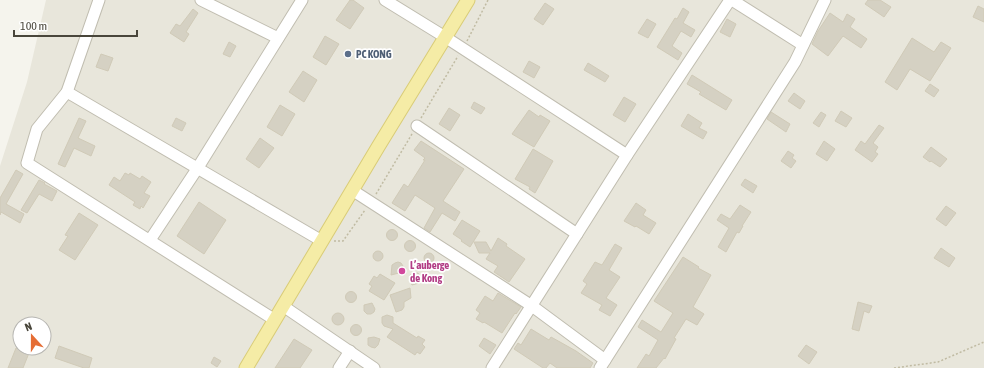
<svg xmlns="http://www.w3.org/2000/svg" width="984" height="368" viewBox="0 0 984 368" font-family="'Asap Condensed',sans-serif">
  <rect width="100%" height="100%" fill="#f5f4ed"/>
  <path fill="#e8e6db" fill-rule="evenodd" d="M46 0H984V368H0V166L27 82ZM20 324H44V348H20Z"/>
  <g fill="#d5d1c3" stroke="#d0cab7">
    <polygon points="350,0 353,0 364,8 350,29 336,20"/>
    <polygon points="868,0 880,0 891,7 884,17 865,4"/>
    <polygon points="545,3 554,9 543,25 534,19"/>
    <polygon points="978,6 984,9 984,22 973,17"/>
    <polygon points="683,8 689,12 683,23 695,30 691,37 681,31 672,46 682,53 678,60 657,47 675,18 677,19"/>
    <polygon points="193,9 198,13 186,32 189,34 184,42 170,33 176,24 180,26"/>
    <polygon points="830,13 843,22 847,14 855,19 850,27 867,39 861,48 843,36 828,56 812,44 818,31"/>
    <polygon points="647,19 656,24 648,38 638,33"/>
    <polygon points="727,19 736,24 730,37 720,32"/>
    <polygon points="325,36 339,44 326,65 313,57"/>
    <polygon points="912,38 934,52 941,42 951,48 930,81 910,69 897,90 885,82"/>
    <polygon points="229,42 236,46 230,57 223,54"/>
    <polygon points="101,54 113,58 108,71 96,67"/>
    <polygon points="529,61 540,67 534,78 523,72"/>
    <polygon points="588,63 609,76 605,82 584,70"/>
    <polygon points="303,71 317,80 304,102 289,92"/>
    <polygon points="692,75 732,100 726,110 699,94 701,92 687,84"/>
    <polygon points="930,84 939,90 934,97 925,91"/>
    <polygon points="794,93 805,101 800,109 788,101"/>
    <polygon points="624,97 636,104 625,122 613,115"/>
    <polygon points="474,102 485,108 481,114 471,108"/>
    <polygon points="280,105 295,114 282,136 267,127"/>
    <polygon points="449,108 460,115 450,131 439,124"/>
    <polygon points="529,110 539,117 540,115 550,121 534,147 512,134"/>
    <polygon points="841,111 852,118 846,127 835,121"/>
    <polygon points="771,112 790,124 786,132 767,119"/>
    <polygon points="821,112 826,115 819,127 813,123"/>
    <polygon points="688,114 702,123 699,128 707,132 703,139 681,126"/>
    <polygon points="79,118 86,121 78,138 95,146 91,156 74,148 65,167 58,164"/>
    <polygon points="176,118 186,123 182,131 172,126"/>
    <polygon points="879,125 884,128 873,143 878,147 875,152 878,154 872,162 855,150 861,141 865,144"/>
    <polygon points="260,138 274,148 259,168 246,159"/>
    <polygon points="421,141 464,169 443,201 460,212 455,221 442,213 430,232 424,228 435,208 415,195 405,211 392,203 404,184 408,187 425,160 423,160 425,158 414,150"/>
    <polygon points="824,141 835,149 827,161 816,154"/>
    <polygon points="931,147 947,159 940,167 931,161 930,162 923,157"/>
    <polygon points="533,149 553,161 535,193 529,189 530,187 515,179"/>
    <polygon points="788,151 794,155 792,158 796,161 791,168 781,161"/>
    <polygon points="16,170 23,174 6,204 24,214 20,223 1,212 0,215 0,198"/>
    <polygon points="125,173 129,175 130,173 140,179 142,176 151,182 144,193 150,196 143,208 141,206 140,209 133,205 135,202 109,185 114,177 120,181"/>
    <polygon points="745,179 757,186 753,193 741,185"/>
    <polygon points="39,180 45,183 44,184 57,191 52,201 39,194 27,213 21,210"/>
    <polygon points="199,202 226,220 204,254 177,236"/>
    <polygon points="636,203 646,210 643,215 656,223 649,234 636,226 635,227 624,221"/>
    <polygon points="740,205 751,212 742,226 743,226 739,233 737,232 726,252 718,247 729,228 717,220 721,214 730,219"/>
    <polygon points="946,206 956,213 946,226 936,219"/>
    <polygon points="79,213 98,225 75,260 59,250 68,236 65,235"/>
    <polygon points="462,220 480,231 470,247 461,241 462,240 453,234"/>
    <circle cx="392" cy="235" r="5.5"/>
    <polygon points="498,238 507,244 506,246 525,259 509,282 494,272 498,266 486,259 490,253 479,253 474,242 486,242 491,251"/>
    <circle cx="410" cy="246" r="5.5"/>
    <polygon points="615,244 622,248 609,270 620,277 606,298 617,305 610,316 599,310 602,305 581,293 587,284 583,281 595,262 602,265"/>
    <polygon points="941,248 955,258 949,267 934,258"/>
    <circle cx="378" cy="256" r="5"/>
    <circle cx="429" cy="258" r="5"/>
    <polygon points="683,257 699,267 698,268 711,275 693,307 704,314 697,325 686,319 674,338 676,339 665,359 664,358 656,368 637,368 646,354 649,356 658,340 638,327 642,320 661,332 673,313 654,301"/>
    <polygon points="398,262 401,263 403,266 403,272 391,275 392,265 395,263"/>
    <polygon points="414,273 418,273 420,276 421,280 419,283 412,285 409,279 410,275"/>
    <polygon points="380,274 395,283 384,300 369,291 372,286 369,284 374,276 377,278"/>
    <polygon points="410,288 411,298 404,302 404,307 402,310 396,312 390,295"/>
    <circle cx="351" cy="297" r="5.5"/>
    <polygon points="498,293 521,307 516,314 515,313 502,333 484,322 483,323 476,319 480,313 476,310 485,296 493,301"/>
    <polygon points="858,302 872,306 869,313 864,311 859,331 852,329"/>
    <polygon points="372,303 375,309 374,312 371,314 367,314 364,311 364,305"/>
    <circle cx="338" cy="319" r="6"/>
    <polygon points="387,315 393,317 393,323 417,338 418,336 425,340 422,344 425,347 420,354 417,352 415,355 387,337 393,329 384,326 382,323 382,317"/>
    <circle cx="356" cy="330" r="5.5"/>
    <polygon points="531,329 549,340 551,337 560,342 576,351 593,363 590,368 557,368 550,363 546,368 543,368 514,349 518,343 521,345"/>
    <polygon points="374,337 380,339 378,345 375,348 371,347 368,345 368,338"/>
    <polygon points="484,338 496,345 490,354 479,346"/>
    <polygon points="294,339 312,350 300,368 275,368"/>
    <polygon points="806,345 817,352 809,364 798,356"/>
    <polygon points="59,346 92,358 89,368 84,368 55,358"/>
    <polygon points="16,348 31,348 23,368 8,368"/>
    <polygon points="214,357 221,361 217,367 211,363"/>
  </g>
  <g fill="none" stroke-linecap="round" stroke-linejoin="round">
    <defs>
      <g id="minor">
        <polyline points="99,0 67,92 37,129 27,163 275,320"/>
        <polyline points="201,0 278,38"/>
        <polyline points="385,0 445,37 627,155"/>
        <polyline points="732,0 803,45"/>
        <polyline points="67,92 322,241"/>
        <polyline points="417,126 577,234"/>
        <polyline points="352,190 532,306 605,360"/>
        <polyline points="150,240 197,169 302,0"/>
        <polyline points="283,306 374,368"/>
        <polyline points="339,368 350,351"/>
        <polyline points="492,368 627,155 730,0"/>
        <polyline points="600,368 795,62 825,0"/>
      </g>
      <polyline id="major" points="246,368 378,147 468,0"/>
    </defs>
    <use href="#minor" stroke="#c0bdb0" stroke-width="13"/>
    <use href="#major" stroke="#d9cc77" stroke-width="15"/>
    <g stroke="#c0bba3" stroke-width="1.5" stroke-dasharray="2 2" stroke-linecap="butt">
      <polyline points="467,41 488,0"/>
      <polyline points="421,118 458,56"/>
      <polyline points="376,194 412,134"/>
      <polyline points="334,241 343,241 365,210"/>
      <polyline points="894,368 938,362 984,342"/>
    </g>
    <use href="#minor" stroke="#fff" stroke-width="11"/>
    <use href="#major" stroke="#f5eca6" stroke-width="13"/>
  </g>
  <circle fill="#5c6f8a" stroke="#fff" stroke-width="1.5" cx="348" cy="54" r="4"/>
  <circle fill="#d1479c" stroke="#fff" stroke-width="1.5" cx="402" cy="271" r="4"/>
  <g text-anchor="middle" stroke-width="3.5" stroke-linejoin="round" paint-order="stroke">
    <g font-size="11" font-weight="bold" fill="#4e5e75" stroke="#fff" text-anchor="start">
      <text x="356" y="58">PC KONG</text>
    </g>
    <g font-size="11" font-weight="bold" fill="#b23c85" stroke="#fff" text-anchor="start">
      <text x="410" y="269">L’auberge<tspan x="410" dy="13">de Kong</tspan></text>
    </g>
  </g>
  <g transform="translate(32 336) rotate(339)"><circle r="19" fill="#ffffff" stroke="#b6b5b1"/>
  <path d="M0-3L7 15L0 10L-7 15Z" fill="#e56d34"/>
  <text y="-6" font-size="11" font-weight="bold" text-anchor="middle" fill="#49463b">N</text>
  </g>
  <path d="M14 30v6h123v-6" fill="none" stroke="#49463b" stroke-width="2"/>
  <text x="20" y="30" font-size="12" fill="#49463b" stroke="#ffffff" stroke-width="3" paint-order="stroke">100 m</text>
</svg>
